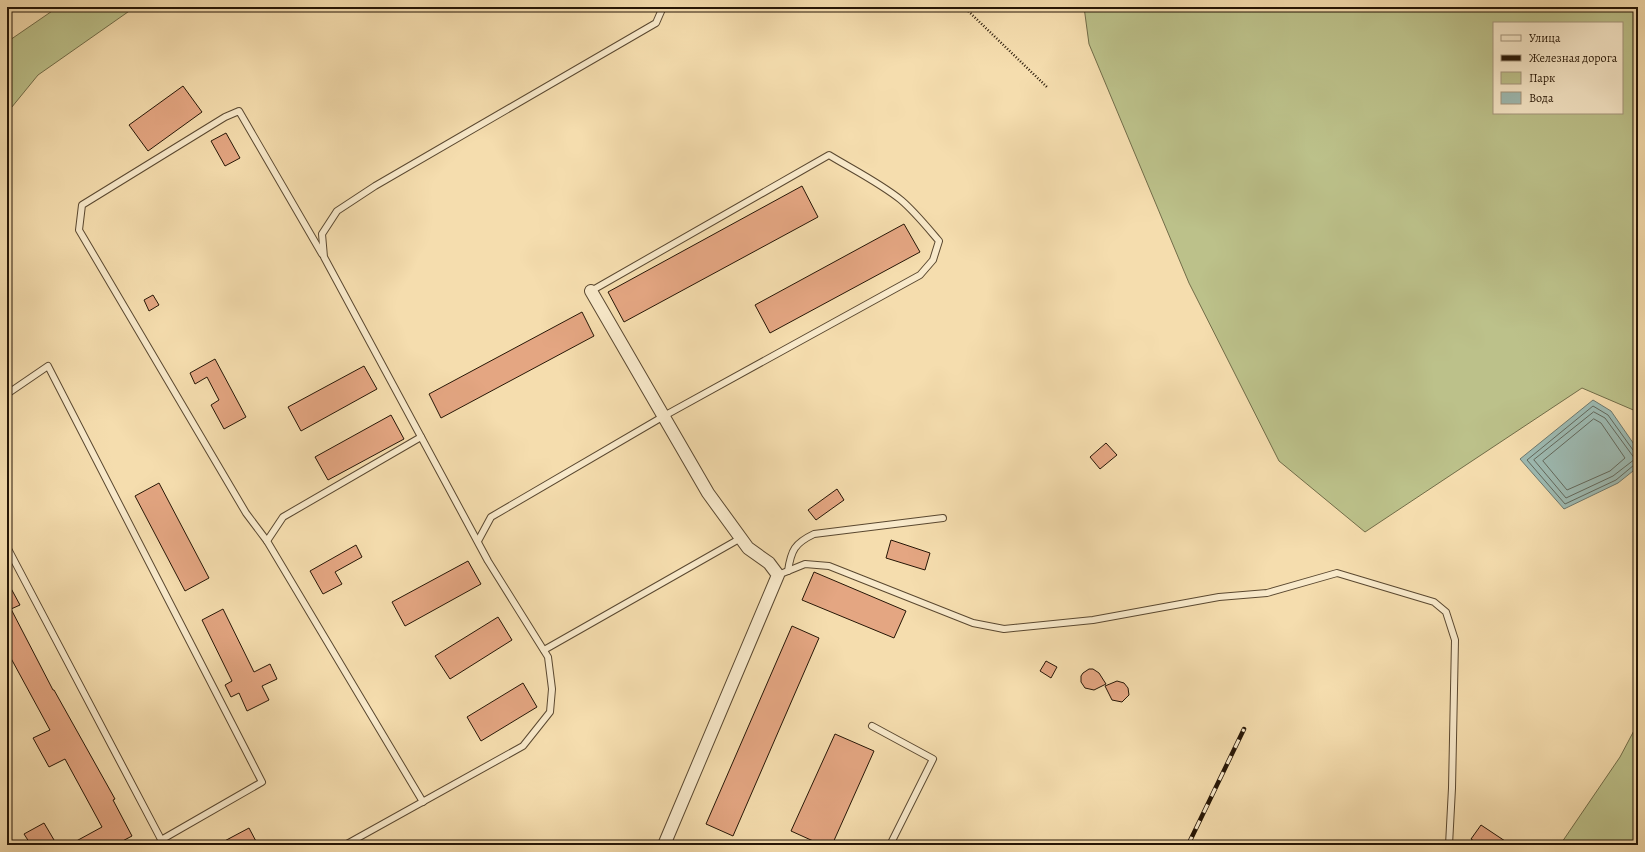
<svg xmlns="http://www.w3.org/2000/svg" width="1645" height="852" viewBox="0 0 1645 852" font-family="Alegreya,serif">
  <rect width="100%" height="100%" fill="#f5ddae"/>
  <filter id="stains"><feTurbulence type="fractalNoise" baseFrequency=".005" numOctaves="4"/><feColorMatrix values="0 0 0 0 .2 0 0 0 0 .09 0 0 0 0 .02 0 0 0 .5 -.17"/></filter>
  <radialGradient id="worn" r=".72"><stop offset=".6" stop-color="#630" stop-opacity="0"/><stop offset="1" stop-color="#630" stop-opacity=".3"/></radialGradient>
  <g fill="#bcc18a" stroke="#716c48" fill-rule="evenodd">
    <polygon points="58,7 135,7 38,75 7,113 7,42"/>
    <path d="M1084 7H1638V412L1582 388 1365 532 1279 461 1189 283 1089 44ZM1494 23H1622V113H1494Z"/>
    <polygon points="1638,723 1638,845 1560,845 1620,757"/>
  </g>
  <polygon fill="#9dbab2" stroke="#6d786d" points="1593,400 1611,411 1638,450 1638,467 1618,483 1564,509 1520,459"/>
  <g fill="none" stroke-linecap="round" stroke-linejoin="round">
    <g stroke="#62685c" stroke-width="1">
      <polygon points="1594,412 1605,418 1635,459 1613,476 1566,498 1534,460"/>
      <polygon points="1594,419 1601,423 1625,458 1610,471 1567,490 1543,461"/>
      <polyline points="1638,452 1633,450 1608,415 1593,406 1527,460 1565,504 1616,480 1634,465 1638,464"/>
    </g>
  </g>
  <g fill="#e4a682" stroke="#261606">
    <polygon points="183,86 202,112 148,151 129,125"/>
    <polygon points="226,133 240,158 225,166 211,141"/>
    <polygon points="802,186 818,217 624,322 608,292"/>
    <polygon points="904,224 920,252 770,333 755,305"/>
    <polygon points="153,295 159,305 149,311 144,300"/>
    <polygon points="582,312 594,336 441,418 429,394"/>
    <polygon points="215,359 246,417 224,429 211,405 219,400 207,377 195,384 190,373"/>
    <polygon points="364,366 377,389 301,431 288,407"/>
    <polygon points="391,415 404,439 328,480 315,457"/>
    <polygon points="1106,443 1117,455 1100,469 1090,457"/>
    <polygon points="159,483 209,578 185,591 135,496"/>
    <polygon points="837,489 844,500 816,520 808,510"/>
    <polygon points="891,540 930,553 925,570 886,558"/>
    <polygon points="356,545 362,557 335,572 342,584 323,594 310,571"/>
    <polygon points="468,561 481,584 405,626 392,602"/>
    <polygon points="814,572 906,611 894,638 802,600"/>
    <polygon points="7,581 20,605 11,609 53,690 54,690 115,799 113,800 132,836 115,845 69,845 102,827 65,759 49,767 33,738 50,730 7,651"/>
    <polygon points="223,609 254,672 270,664 277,679 262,686 269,700 247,711 239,693 231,697 225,685 232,681 202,620"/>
    <polygon points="498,617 512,640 450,679 435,656"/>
    <polygon points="792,626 819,638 733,836 706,824"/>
    <polygon points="1046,661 1057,667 1051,678 1040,671"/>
    <polygon points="1089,669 1093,669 1099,673 1106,684 1094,690 1085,688 1081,682 1081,676 1083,673"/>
    <polygon points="1117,681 1124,683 1128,688 1129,695 1122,702 1112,700 1105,686"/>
    <polygon points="523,683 537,707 481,741 467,717"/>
    <polygon points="835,734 874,751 832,845 822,845 791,831"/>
    <polygon points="44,823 57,845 31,845 24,834"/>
    <polygon points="1481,825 1511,845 1480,845 1471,839"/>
    <polygon points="249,828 258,845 217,845"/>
  </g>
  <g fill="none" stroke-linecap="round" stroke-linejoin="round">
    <defs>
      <g id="lane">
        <polyline points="7,394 48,366 262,782 161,840"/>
        <polyline points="421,437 283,517 267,541 423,802"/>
        <polyline points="267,541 246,513 79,230 82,205 225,117 239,111 322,254"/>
        <path d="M478 541 491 517 664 416 920 275 933 260 939 241C927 227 915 212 901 200 880 183 852 169 829 155L591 291"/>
        <polyline points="7,547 164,845"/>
        <path d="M788 571C791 550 795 543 814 534L943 518"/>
        <polyline points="778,575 805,564 829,566 973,623 1004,629 1093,620 1219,597 1267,593 1337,573 1434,602 1446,612 1455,640 1452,788 1449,845"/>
        <polyline points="544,650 741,538"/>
        <polyline points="872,726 933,759 890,845"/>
        <polyline points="345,845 523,746 550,712 552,689 548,657 488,561 324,257 322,234 337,211 375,186 656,23 663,7"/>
      </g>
      <polyline id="street" points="591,291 708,493 748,548 769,563 778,575 664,845"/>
    </defs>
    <use href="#lane" stroke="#5a4830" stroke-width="8"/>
    <use href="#street" stroke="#5a4830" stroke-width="14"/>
    <g stroke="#261606" stroke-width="2.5" stroke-dasharray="1 2" stroke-linecap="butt">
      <polyline points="964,7 1048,88"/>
      <polyline points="7,8 8,7"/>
    </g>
    <use href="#lane" stroke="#f8e9ca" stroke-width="6"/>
    <use href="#street" stroke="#f8e9ca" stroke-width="12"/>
    <defs>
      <polyline id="rail" points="1188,845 1244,729"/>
    </defs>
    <use href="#rail" stroke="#261606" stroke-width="4.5"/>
    <use href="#rail" stroke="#f8e9ca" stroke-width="3" stroke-dasharray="9" stroke-linecap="butt"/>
  </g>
  <rect width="1645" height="852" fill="none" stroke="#f5ddae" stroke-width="24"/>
  <rect x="8" y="8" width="1629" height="836" fill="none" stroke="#261606" stroke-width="2"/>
  <rect x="12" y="12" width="1621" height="828" fill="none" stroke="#261606"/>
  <rect x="1493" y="22" width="130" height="92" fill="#f8e9ca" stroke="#a4957c"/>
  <rect x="1501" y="35" width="20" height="6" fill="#f8e9ca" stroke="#a4957c"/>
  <text x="1529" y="42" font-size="12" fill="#261606">Улица</text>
  <rect x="1501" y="55" width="20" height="6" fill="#261606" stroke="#a4957c"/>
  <text x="1529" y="62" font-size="12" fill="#261606">Железная дорога</text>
  <rect x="1501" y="72" width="20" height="12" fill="#bcc18a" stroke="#a4957c"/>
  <text x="1529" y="82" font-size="12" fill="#261606">Парк</text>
  <rect x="1501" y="92" width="20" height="12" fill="#9dbab2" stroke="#a4957c"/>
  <text x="1529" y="102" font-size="12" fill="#261606">Вода</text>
  <rect width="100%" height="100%" filter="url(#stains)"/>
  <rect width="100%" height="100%" fill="url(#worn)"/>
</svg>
